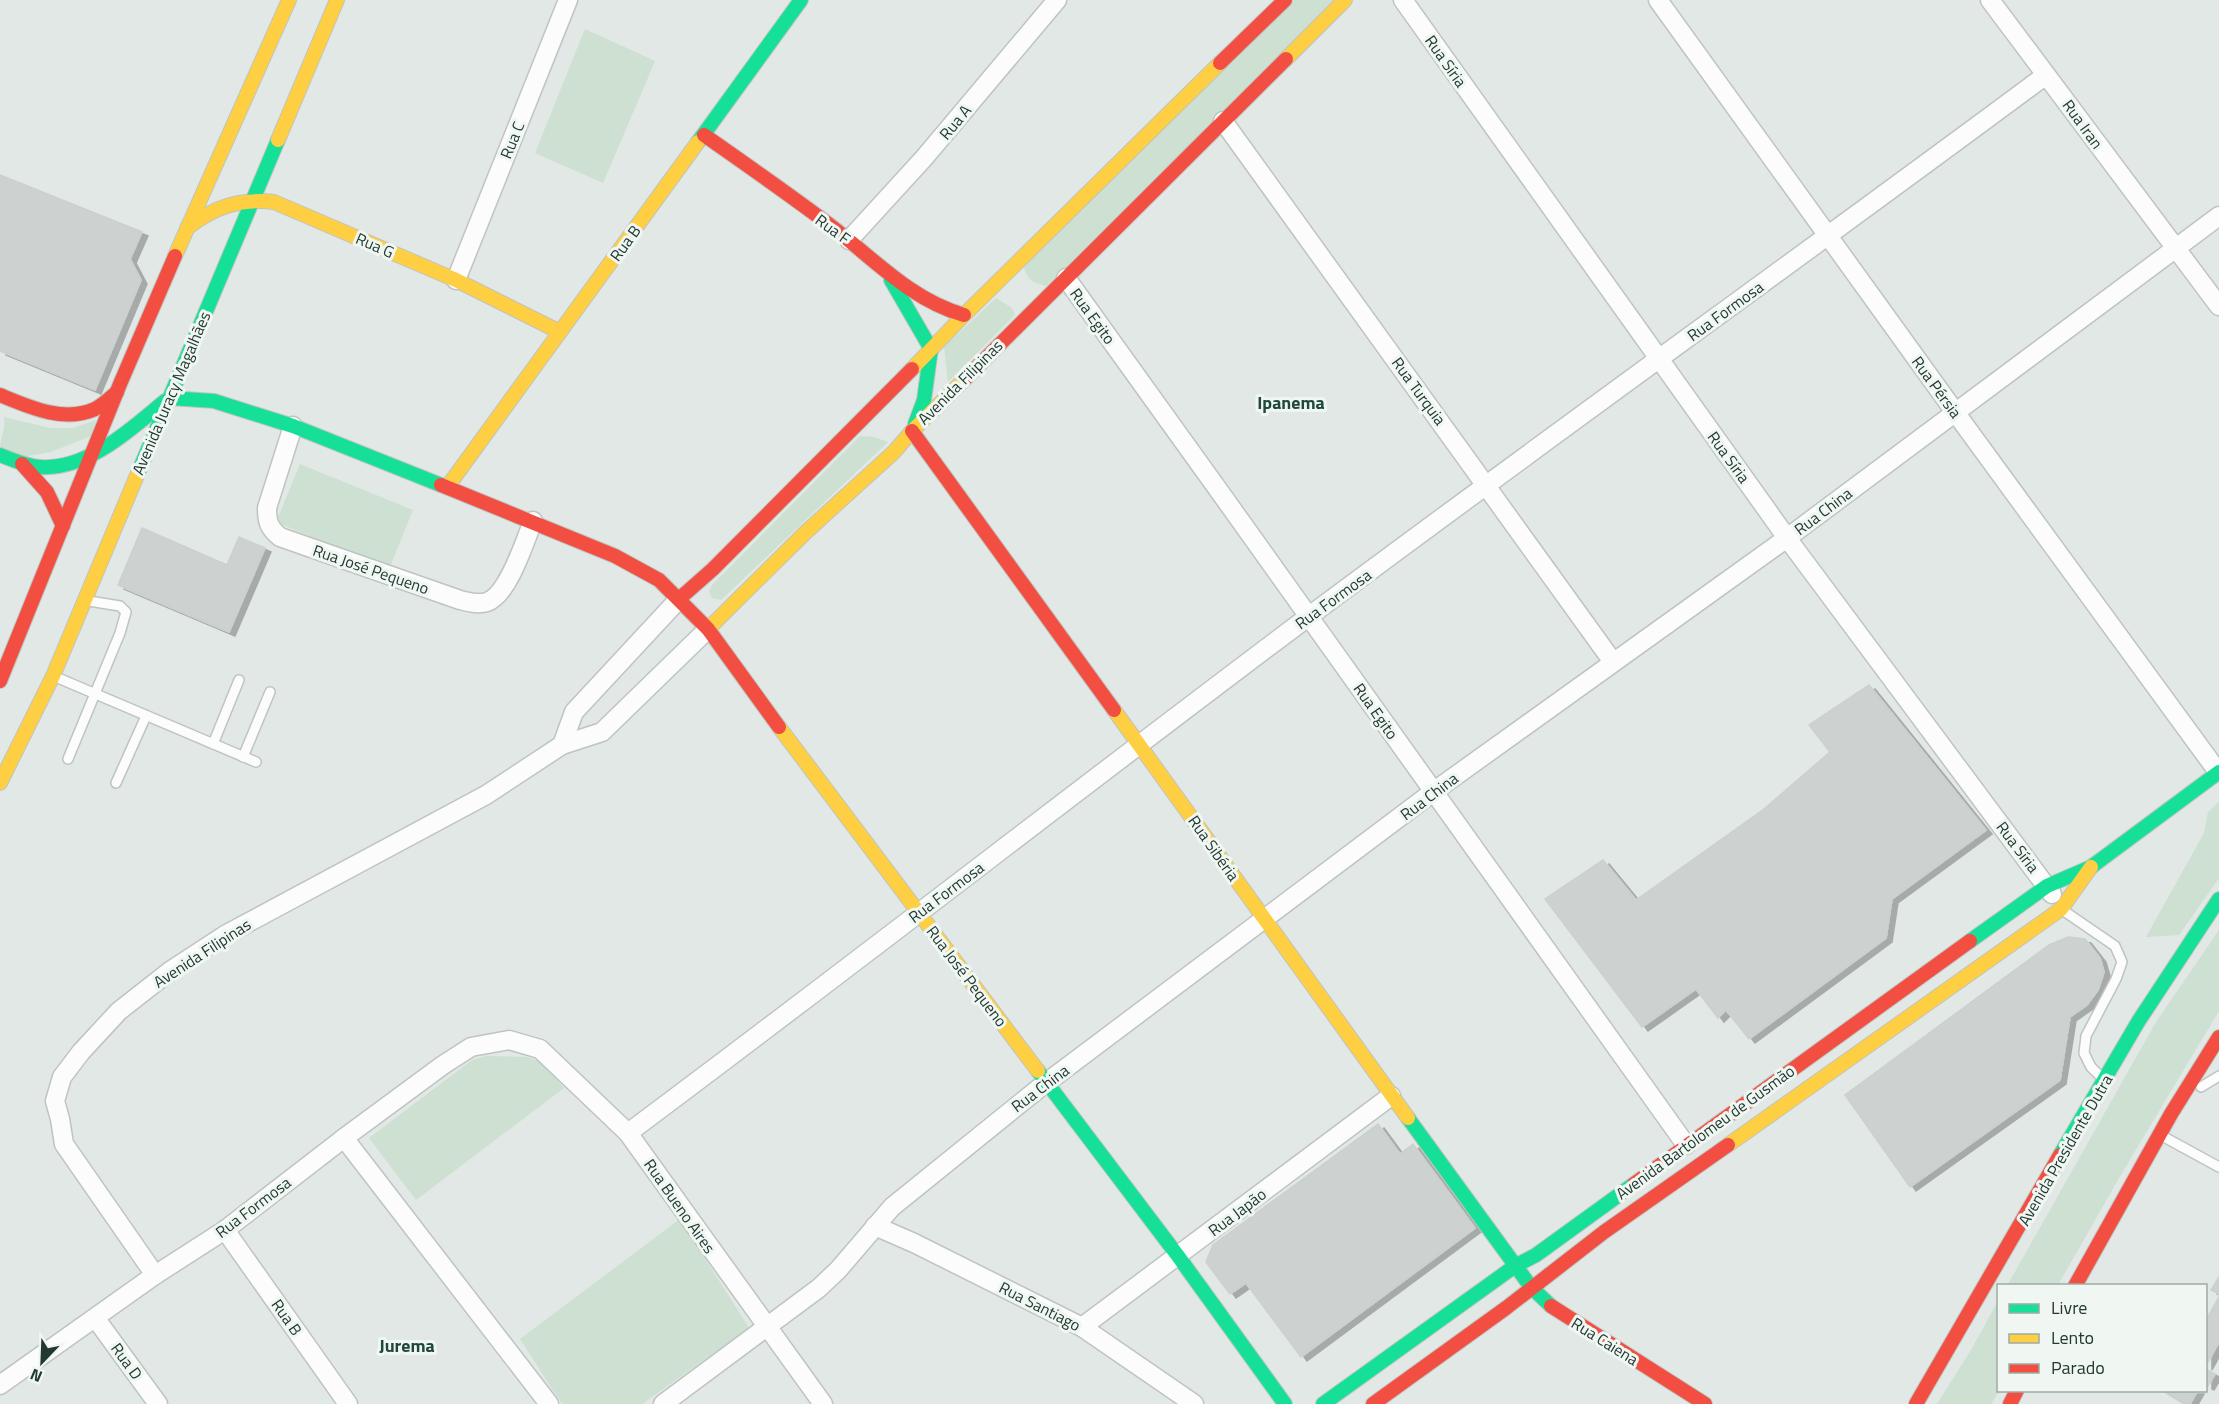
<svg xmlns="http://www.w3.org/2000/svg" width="2219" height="1404" viewBox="0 0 2219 1404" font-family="'Titillium Web',sans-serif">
  <defs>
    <filter id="shadow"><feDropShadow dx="6" dy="4" stdDeviation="0" flood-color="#0004"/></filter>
  </defs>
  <rect width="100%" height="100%" fill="#e2e8e5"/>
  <g fill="#cde0d1">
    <path d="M1293 0H1339L1046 286C1033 283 1027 280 1024 267Z"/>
    <polygon points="585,29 655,61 603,183 535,153"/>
    <polygon points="996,298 1012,308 1015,315 948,382 944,347"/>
    <path d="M4 417 50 428H73L96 420 91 436 51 452 21 457 0 450C0 438 6 429 4 417Z"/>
    <polygon points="860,436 874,437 888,442 721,600 712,598 709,591 712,585"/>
    <polygon points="300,464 413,510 389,569 276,522"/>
    <polygon points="2219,802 2219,878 2179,935 2146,937 2204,833 2208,812"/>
    <polygon points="2219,930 2219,1011 2119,1178 2058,1285 2007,1286 2156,1022"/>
    <polygon points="486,1056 527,1057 542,1062 564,1088 416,1200 369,1138 472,1060"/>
    <polygon points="680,1219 749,1328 642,1404 562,1404 520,1339"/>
    <polygon points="1998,1301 1999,1391 1991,1404 1937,1404 1971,1350"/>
  </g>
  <g fill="#cdd1cf" stroke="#cbd1ce" stroke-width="1.5" filter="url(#shadow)">
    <polygon points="0,175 142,232 130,259 141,280 95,390 0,351"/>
    <polygon points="142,528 227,565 239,537 265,548 229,632 118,585"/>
    <polygon points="1869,685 1986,830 1892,899 1886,938 1749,1039 1726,1010 1718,1018 1696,989 1642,1027 1545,899 1603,860 1636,900 1764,809 1830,752 1809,725"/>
    <polygon points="2068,937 2085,939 2100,958 2104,972 2098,990 2087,1005 2070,1017 2060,1080 1910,1187 1845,1095 2049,945"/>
    <polygon points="1378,1124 1400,1154 1413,1144 1475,1228 1301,1357 1246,1283 1230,1294 1206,1262 1213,1245"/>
    <polygon points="2219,1277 2219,1294 2211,1290"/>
    <polygon points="2219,1297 2219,1342 2206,1366 2206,1320"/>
    <polygon points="2206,1369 2215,1374 2208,1386 2206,1385"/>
    <polygon points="2162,1390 2198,1390 2190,1404 2185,1404"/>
  </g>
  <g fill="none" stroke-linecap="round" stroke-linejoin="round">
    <defs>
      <g id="lane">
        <polyline points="58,678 256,762"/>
        <polyline points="213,744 239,680"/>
        <polyline points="243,757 270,692"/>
        <polyline points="68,759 120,633 126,612 120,606 89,601"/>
        <polyline points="116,783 146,716"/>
        <polyline points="2064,911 2115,946 2122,962 2116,979 2086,1036 2084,1053 2091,1067 2100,1076"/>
        <polyline points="2201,1087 2219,1076"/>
        <polyline points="2164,1137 2219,1167"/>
      </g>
      <g id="street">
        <polyline points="1403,0 1787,538 2052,894"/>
        <polyline points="1658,0 1955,412 2218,772"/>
        <polyline points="1990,0 2219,306"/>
        <polyline points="1223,121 1613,662"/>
        <polyline points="849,240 924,158 1057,0"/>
        <path d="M1066 278C1274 566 1479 856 1686 1145"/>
        <polyline points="456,280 568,0"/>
        <path d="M293 426 267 508C267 522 269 528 280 537L460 600C469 602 478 605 487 602 508 595 525 541 533 521"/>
        <polyline points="562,745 574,712 679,599"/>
        <path d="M628 1133C856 963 1080 788 1308 617 1553 434 1801 257 2046 75"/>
        <polyline points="344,1138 549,1404"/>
        <polyline points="875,1226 914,1243 1082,1327 1194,1404"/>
        <polyline points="225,1230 348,1404"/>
        <polyline points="155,1275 64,1144 60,1119 55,1101 62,1077 81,1052 119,1011 170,971 225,935 486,795 562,745 602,732 708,629"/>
        <polyline points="96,1319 158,1404"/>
        <polyline points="1082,1327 1391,1096"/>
        <polyline points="0,1385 155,1275 225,1230 344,1138 443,1065 471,1047 509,1040 540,1049 628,1133 823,1404"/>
        <polyline points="663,1404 819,1288 838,1270 892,1207 1038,1089 1433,792 1787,538 2219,216"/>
      </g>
      <g id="fast">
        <polyline points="698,142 801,0"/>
        <polyline points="891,280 931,349 924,400 915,424"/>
        <polyline points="170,398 214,401 293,426 441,485"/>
        <path d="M0 455C13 460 26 466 40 467 88 470 131 429 165 401"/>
        <polyline points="138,473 278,140"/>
        <polyline points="1970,941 2047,886 2091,867 2219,772"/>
        <polyline points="1038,1071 1178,1256 1285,1404"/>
        <polyline points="1408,1118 1531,1287 1551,1306"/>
        <polyline points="2060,1155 2138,1022 2219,899"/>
        <polyline points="1323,1404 1515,1266 1536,1255 1634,1184"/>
      </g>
      <g id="slow">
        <polyline points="1286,59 1345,0"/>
        <polyline points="278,140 337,0"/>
        <path d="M187 228C214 207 240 198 274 202L456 280 560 332"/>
        <polyline points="175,256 289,0"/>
        <polyline points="912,369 964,315 1220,63"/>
        <polyline points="448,486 698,142"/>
        <polyline points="708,629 806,532 894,452 912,431 966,378"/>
        <polyline points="1114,710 1408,1118"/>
        <polyline points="779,727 1038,1071"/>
        <polyline points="0,783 53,676 138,473"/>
        <polyline points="1728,1145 2061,909 2091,867"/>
      </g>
      <g id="jam">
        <polyline points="1220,63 1285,0"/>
        <path d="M704 135C747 165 790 195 831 226 874 259 911 300 964 315"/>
        <polyline points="966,378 1286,59"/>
        <path d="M0 395C29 407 64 423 95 409 103 405 110 398 117 392"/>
        <polyline points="912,431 1114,710"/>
        <polyline points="22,464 47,492 63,526"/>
        <polyline points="441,485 615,556 659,580 708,629 779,727"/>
        <polyline points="679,599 713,569 912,369"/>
        <polyline points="0,681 120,384 175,256"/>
        <polyline points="1634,1184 1970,941"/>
        <polyline points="2075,1286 2171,1114 2219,1037"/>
        <polyline points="1551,1306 1705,1404"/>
        <polyline points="1373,1404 1506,1308 1604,1232 1728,1145"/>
        <polyline points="1916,1404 2060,1155"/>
        <polyline points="2010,1404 2017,1390"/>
      </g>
    </defs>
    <use href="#lane" stroke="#bfc4c2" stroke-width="12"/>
    <use href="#street" stroke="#bfc4c2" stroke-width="21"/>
    <use href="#fast" stroke="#bec5c2" stroke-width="16"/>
    <use href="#slow" stroke="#bec5c2" stroke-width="16"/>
    <use href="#jam" stroke="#bec5c2" stroke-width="16"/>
    <use href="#lane" stroke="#fbfcfb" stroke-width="9"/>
    <use href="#street" stroke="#fbfcfb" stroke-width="18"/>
    <use href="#fast" stroke="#16e098" stroke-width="14"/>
    <use href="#slow" stroke="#ffcf43" stroke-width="14"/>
    <use href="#jam" stroke="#f24e42" stroke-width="14"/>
  </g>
  <g text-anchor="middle" stroke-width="6" stroke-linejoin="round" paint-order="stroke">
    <g font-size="16" fill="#223831" stroke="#f0f7f3">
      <text transform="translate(1446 61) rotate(55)" y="6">Rua Síria</text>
      <text transform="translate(955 122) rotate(-50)" y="6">Rua A</text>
      <text transform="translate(2083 124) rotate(54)" y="6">Rua Iran</text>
      <text transform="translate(512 140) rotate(-68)" y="6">Rua C</text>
      <text transform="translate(833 229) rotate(36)" y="6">Rua F</text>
      <text transform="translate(625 243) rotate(-54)" y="6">Rua B</text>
      <text transform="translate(375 245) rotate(23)" y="6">Rua G</text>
      <text transform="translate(1725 311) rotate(-36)" y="6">Rua Formosa</text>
      <text transform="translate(1093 316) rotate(54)" y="6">Rua Egito</text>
      <text transform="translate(960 382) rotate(-45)" y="6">Avenida Filipinas</text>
      <text transform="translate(1937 387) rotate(54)" y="6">Rua Pérsia</text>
      <text transform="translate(1419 391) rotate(54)" y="6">Rua Turquia</text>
      <text transform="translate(171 393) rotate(-67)" y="6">Avenida Juracy Magalhães</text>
      <text transform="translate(1729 457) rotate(54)" y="6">Rua Síria</text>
      <text transform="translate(1823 511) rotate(-37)" y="6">Rua China</text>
      <text transform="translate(371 569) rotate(19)" y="6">Rua José Pequeno</text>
      <text transform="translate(1333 599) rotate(-36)" y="6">Rua Formosa</text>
      <text transform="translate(1376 711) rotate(55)" y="6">Rua Egito</text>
      <text transform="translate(1429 796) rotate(-37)" y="6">Rua China</text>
      <text transform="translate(2018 847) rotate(53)" y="6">Rua Síria</text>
      <text transform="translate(1214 848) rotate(55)" y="6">Rua Sibéria</text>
      <text transform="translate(946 892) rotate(-37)" y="6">Rua Formosa</text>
      <text transform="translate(202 953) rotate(-33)" y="6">Avenida Filipinas</text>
      <text transform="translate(967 976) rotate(53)" y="6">Rua José Pequeno</text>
      <text transform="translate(1040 1088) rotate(-37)" y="6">Rua China</text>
      <text transform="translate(1705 1132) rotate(-36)" y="6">Avenida Bartolomeu de Gusmão</text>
      <text transform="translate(2065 1150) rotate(-60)" y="6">Avenida Presidente Dutra</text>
      <text transform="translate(680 1206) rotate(55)" y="6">Rua Bueno Aires</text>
      <text transform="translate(253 1207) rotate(-37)" y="6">Rua Formosa</text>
      <text transform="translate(1237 1212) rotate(-37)" y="6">Rua Japão</text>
      <text transform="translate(1040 1306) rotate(27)" y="6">Rua Santiago</text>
      <text transform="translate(287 1317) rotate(55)" y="6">Rua B</text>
      <text transform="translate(1605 1341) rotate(32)" y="6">Rua Caiena</text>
      <text transform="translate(127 1361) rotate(54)" y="6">Rua D</text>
    </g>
    <g font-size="18" font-weight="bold" fill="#20483b" stroke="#f0f7f3">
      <text x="1291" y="409">Ipanema</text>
      <text x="407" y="1352">Jurema</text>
    </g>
  </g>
  <rect x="1997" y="1284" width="210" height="108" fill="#f0f7f3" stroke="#9eaba5" stroke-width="1.5"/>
  <rect x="2009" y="1304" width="30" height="9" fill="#16e098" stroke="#9eaba5" stroke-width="1.5"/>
  <text x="2051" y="1314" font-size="18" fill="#223831">Livre</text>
  <rect x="2009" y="1334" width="30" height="9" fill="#ffcf43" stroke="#9eaba5" stroke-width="1.5"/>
  <text x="2051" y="1344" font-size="18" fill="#223831">Lento</text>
  <rect x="2009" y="1364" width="30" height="9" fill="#f24e42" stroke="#9eaba5" stroke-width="1.5"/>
  <text x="2051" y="1374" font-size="18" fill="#223831">Parado</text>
  <g transform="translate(42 1362) rotate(203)" stroke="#f0f7f3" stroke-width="4.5" paint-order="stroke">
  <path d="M0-4.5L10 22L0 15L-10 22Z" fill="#223831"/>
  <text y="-9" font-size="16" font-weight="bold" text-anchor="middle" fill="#223831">N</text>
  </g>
</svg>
